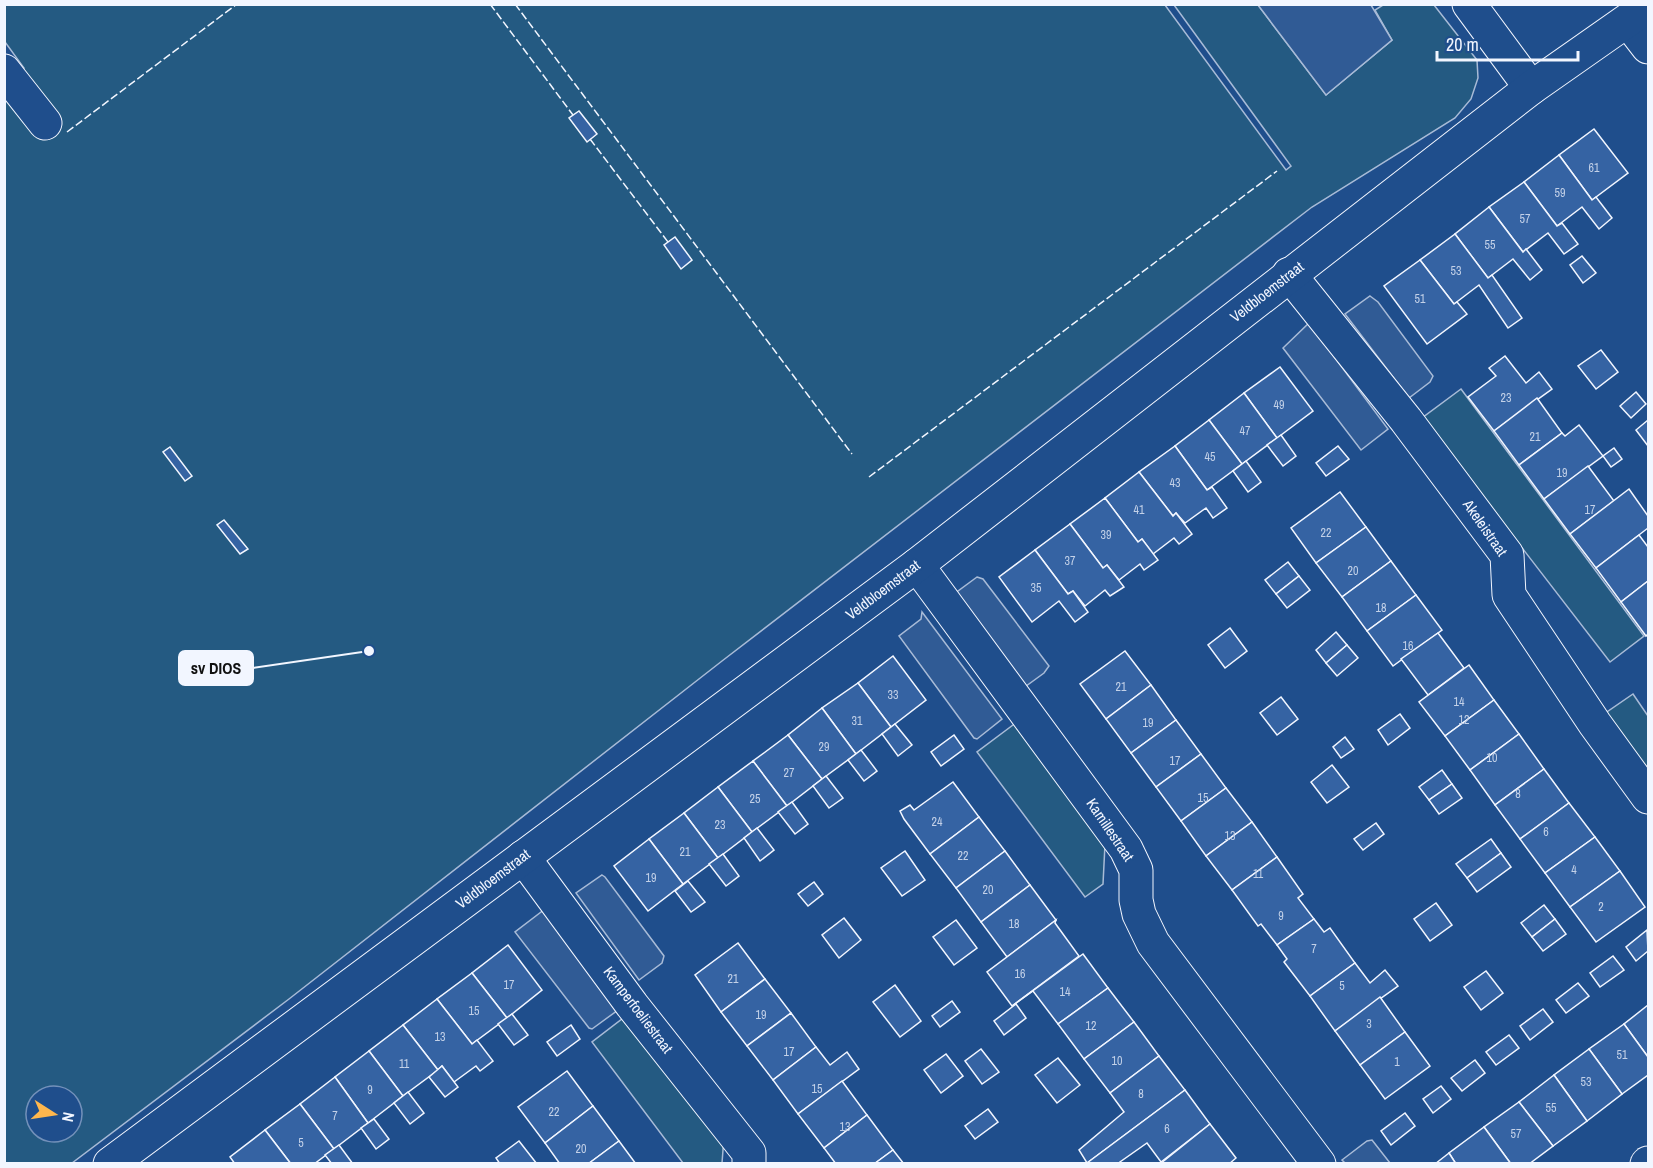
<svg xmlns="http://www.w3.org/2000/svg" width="1653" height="1168" viewBox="0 0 1653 1168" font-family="'Archivo Narrow',sans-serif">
  <rect width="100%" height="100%" fill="#1f4e8c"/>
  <g fill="#245a82" stroke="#a8bbd7" stroke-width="1.5" fill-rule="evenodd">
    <path d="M5 4 1165 5 1286 170 1291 166 1174 5H1258L1326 95 1392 40 1375 10 1383 5H1434L1477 60 1478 78 1471 99 1455 118 1312 207 722 661 289 999 72 1163 5 1164 4 84 24 68 5 42ZM36 1096H72V1132H36Z"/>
    <polygon points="1461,389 1644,636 1610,662 1422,418"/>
    <polygon points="1633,694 1648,716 1648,776 1604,714"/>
    <polygon points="1017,722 1105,844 1103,884 1085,897 977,752"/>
    <polygon points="631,1012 724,1137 722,1163 683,1163 592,1042"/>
  </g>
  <g fill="#305b95" stroke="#a8bbd7" stroke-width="1.5">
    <polygon points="1258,5 1371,5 1392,40 1326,95"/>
    <polygon points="1370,296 1378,302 1433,376 1430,382 1409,398 1345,314"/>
    <polygon points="1309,323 1388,429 1361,450 1283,348"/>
    <polygon points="977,577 983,579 999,600 1049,666 1044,673 1022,689 950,597"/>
    <polygon points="922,612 1002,719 977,739 974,738 899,636 921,619"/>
    <polygon points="602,875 605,877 664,956 662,963 639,980 576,893"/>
    <polygon points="545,909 618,1010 592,1029 589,1028 515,932"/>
    <polygon points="1372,1140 1390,1163 1345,1163 1342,1160 1367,1141"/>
  </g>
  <g fill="#3563a3" stroke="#f2f6ff" stroke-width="1.5">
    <polygon points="579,111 597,134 587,142 569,118"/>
    <polygon points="1594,129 1628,173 1592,200 1559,155"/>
    <polygon points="1559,155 1592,200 1596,197 1612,218 1599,229 1582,207 1557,226 1524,182"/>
    <polygon points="1524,182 1557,226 1562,223 1578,244 1564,254 1548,233 1523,252 1489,207"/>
    <polygon points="1489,207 1523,252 1526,249 1542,270 1530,280 1513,259 1488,278 1455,234"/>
    <polygon points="1455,234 1488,278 1492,275 1522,318 1508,328 1479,285 1454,304 1420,260"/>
    <polygon points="675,237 692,260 681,269 664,245"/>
    <polygon points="1582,256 1596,273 1583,283 1570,265"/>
    <polygon points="1420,260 1454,304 1457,302 1467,314 1427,344 1384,286"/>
    <polygon points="1601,350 1618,372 1596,389 1578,366"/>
    <polygon points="1505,356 1526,383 1539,372 1552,389 1494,431 1468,397 1496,376 1489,368"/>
    <polygon points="1280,367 1313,411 1277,438 1244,393"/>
    <polygon points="1636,392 1646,404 1631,418 1620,406"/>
    <polygon points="1244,393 1277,438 1242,464 1209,420"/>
    <polygon points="1537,398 1562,433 1519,465 1494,431"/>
    <polygon points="1209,420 1242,464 1207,490 1175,446"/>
    <polygon points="1648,420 1648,446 1636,430"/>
    <polygon points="1579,425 1603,456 1544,499 1519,465 1562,433 1565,436"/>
    <polygon points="1281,435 1296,456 1283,466 1267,445"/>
    <polygon points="1175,446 1207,490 1212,487 1227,508 1213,518 1206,508 1185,523 1176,513 1173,516 1139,472"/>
    <polygon points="1338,446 1349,459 1326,476 1316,463"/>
    <polygon points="170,447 192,476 185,481 163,452"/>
    <polygon points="1614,448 1622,459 1611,467 1603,456"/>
    <polygon points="1246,461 1261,482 1248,492 1233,471"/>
    <polygon points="1588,466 1614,501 1570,534 1544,499"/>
    <polygon points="1139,472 1173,516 1176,513 1192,534 1179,544 1174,538 1153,554 1142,539 1138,542 1105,498"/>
    <polygon points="1629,489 1648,516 1648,528 1596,568 1570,534"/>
    <polygon points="1340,492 1366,527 1316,563 1291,528"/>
    <polygon points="1105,498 1138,542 1142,539 1158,560 1144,570 1140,564 1119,580 1107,565 1103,568 1070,524"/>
    <polygon points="224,520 248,549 240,554 217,525"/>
    <polygon points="1070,524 1103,568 1107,565 1124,587 1110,596 1105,590 1085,606 1073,591 1068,594 1035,550"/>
    <polygon points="1366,527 1391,561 1342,597 1316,563"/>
    <polygon points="1639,535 1648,547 1648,581 1621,602 1596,568"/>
    <polygon points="1035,550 1068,594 1073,591 1088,612 1075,622 1059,601 1032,622 999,577"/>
    <polygon points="1391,561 1416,595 1367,631 1342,597"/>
    <polygon points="1288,562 1299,576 1276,594 1265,580"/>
    <polygon points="1299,576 1310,590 1287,608 1276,594"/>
    <polygon points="1648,581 1648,634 1646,636 1621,602"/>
    <polygon points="1416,595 1442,630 1393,666 1367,631"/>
    <polygon points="1230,628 1247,651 1225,668 1208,645"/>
    <polygon points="1336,632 1347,645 1326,663 1316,650"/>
    <polygon points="1438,633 1464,668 1428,695 1401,659"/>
    <polygon points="1347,645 1358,658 1337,676 1326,663"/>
    <polygon points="1125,651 1151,685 1106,719 1080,684"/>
    <polygon points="893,656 926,700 891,727 858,683"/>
    <polygon points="1469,665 1494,700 1445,736 1419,702"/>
    <polygon points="858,683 891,727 856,754 822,708"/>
    <polygon points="1151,685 1176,720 1131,753 1106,719"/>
    <polygon points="1281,697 1298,719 1277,735 1260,713"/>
    <polygon points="1494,700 1519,734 1470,770 1445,736"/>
    <polygon points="822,708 856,754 822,779 788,735"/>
    <polygon points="1400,714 1410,728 1388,745 1378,730"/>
    <polygon points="1176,720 1201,754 1156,787 1131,753"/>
    <polygon points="895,724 912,745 898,756 882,734"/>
    <polygon points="1519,734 1544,769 1495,805 1470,770"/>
    <polygon points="788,735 822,779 787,806 753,761"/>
    <polygon points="954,735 964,749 941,766 931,752"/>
    <polygon points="1345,737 1354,749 1341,758 1333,747"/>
    <polygon points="861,750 877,771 864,781 848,760"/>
    <polygon points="1201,754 1226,788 1181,821 1156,787"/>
    <polygon points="753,761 787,806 752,832 718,787"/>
    <polygon points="1332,765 1349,787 1327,803 1311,782"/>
    <polygon points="1544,769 1569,803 1520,839 1495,805"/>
    <polygon points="1442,770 1452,784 1429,800 1419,787"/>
    <polygon points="826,776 843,798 829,808 813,786"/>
    <polygon points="953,782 979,817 930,854 904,819 900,811 910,805 914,810"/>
    <polygon points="1452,784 1462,798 1439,814 1429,800"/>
    <polygon points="718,787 752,832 718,858 684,813"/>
    <polygon points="1226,788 1252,822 1206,856 1181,821"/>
    <polygon points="792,802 808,824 795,834 778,812"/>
    <polygon points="1569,803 1595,837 1545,873 1520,839"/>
    <polygon points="684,813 718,858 683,884 649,839"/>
    <polygon points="979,817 1005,851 956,888 930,854"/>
    <polygon points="1252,822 1277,857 1232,890 1206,856"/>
    <polygon points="1376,823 1384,834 1363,850 1354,839"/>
    <polygon points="757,828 774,850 760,861 744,838"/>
    <polygon points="1595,837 1620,871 1570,907 1545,873"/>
    <polygon points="649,839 683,884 648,911 614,866"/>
    <polygon points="1491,839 1501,853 1467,878 1456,864"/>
    <polygon points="905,851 925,880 902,896 881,868"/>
    <polygon points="1005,851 1030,885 981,922 956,888"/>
    <polygon points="1501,853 1511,867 1477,892 1467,878"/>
    <polygon points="723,854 739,876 726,886 709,864"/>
    <polygon points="1277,857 1303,894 1298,898 1314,919 1277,945 1261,924 1258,926 1232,890"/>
    <polygon points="1620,871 1645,907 1596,942 1570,907"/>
    <polygon points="688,881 705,902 691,912 675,891"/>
    <polygon points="814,882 823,894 808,906 798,894"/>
    <polygon points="1030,885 1056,920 1007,957 981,922"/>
    <polygon points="1436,903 1452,925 1430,941 1414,919"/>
    <polygon points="1544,905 1555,919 1532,937 1521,923"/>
    <polygon points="844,918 861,940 839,958 822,935"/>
    <polygon points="1314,919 1324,932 1330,928 1355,963 1310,996 1284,962 1287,959 1277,945"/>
    <polygon points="1555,919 1566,934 1543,951 1532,937"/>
    <polygon points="956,920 977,948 954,965 933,937"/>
    <polygon points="1056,920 1055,923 1079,956 1012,1006 987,972"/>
    <polygon points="1647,930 1648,951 1636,961 1626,947"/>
    <polygon points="738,943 765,979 721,1012 695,975"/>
    <polygon points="508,945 542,990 507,1018 472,973"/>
    <polygon points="1083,954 1108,988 1058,1024 1033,991 1012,1006"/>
    <polygon points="1613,956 1624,970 1600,987 1590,973"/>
    <polygon points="1355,963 1370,983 1385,970 1398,986 1335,1031 1310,996"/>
    <polygon points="1486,971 1503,993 1481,1010 1464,987"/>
    <polygon points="472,973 507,1018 472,1044 437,999"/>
    <polygon points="765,979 791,1013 747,1046 721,1012"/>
    <polygon points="1578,983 1589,996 1566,1013 1556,1000"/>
    <polygon points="895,985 921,1021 900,1037 873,1002"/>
    <polygon points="1108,988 1134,1022 1084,1059 1058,1024"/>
    <polygon points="1380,997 1405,1032 1360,1065 1335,1031"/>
    <polygon points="437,999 472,1044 477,1040 493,1061 480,1071 476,1066 454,1082 442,1066 438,1070 403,1025"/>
    <polygon points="952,1001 960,1012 940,1027 932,1016"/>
    <polygon points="1016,1004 1026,1018 1004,1035 994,1021"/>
    <polygon points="1648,1005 1648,1057 1624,1024"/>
    <polygon points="1543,1009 1553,1022 1530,1040 1520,1026"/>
    <polygon points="791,1013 816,1047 773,1080 747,1046"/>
    <polygon points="512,1014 528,1035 514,1045 498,1024"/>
    <polygon points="1134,1022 1159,1056 1110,1093 1084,1059"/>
    <polygon points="1624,1024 1648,1057 1648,1075 1622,1094 1589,1049"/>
    <polygon points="403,1025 438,1070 403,1096 369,1051"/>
    <polygon points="571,1025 580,1039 557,1056 547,1042"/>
    <polygon points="1405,1032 1430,1066 1385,1099 1360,1065"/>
    <polygon points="1509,1035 1519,1048 1496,1065 1486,1052"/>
    <polygon points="816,1047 830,1065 847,1052 859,1069 798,1114 773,1080"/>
    <polygon points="981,1049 999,1072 982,1084 965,1061"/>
    <polygon points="1589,1049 1622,1094 1587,1121 1554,1075"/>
    <polygon points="369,1051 403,1096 368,1123 335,1077"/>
    <polygon points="946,1054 963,1076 941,1093 924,1070"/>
    <polygon points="1159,1056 1185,1090 1087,1163 1079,1150 1124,1112 1110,1093"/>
    <polygon points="1058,1058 1080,1085 1057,1103 1035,1075"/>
    <polygon points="1475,1060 1485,1073 1462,1091 1451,1078"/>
    <polygon points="442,1066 458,1087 445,1097 429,1077"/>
    <polygon points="567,1071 593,1106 545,1143 518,1107"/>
    <polygon points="1554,1075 1587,1121 1553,1146 1519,1102"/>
    <polygon points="335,1077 368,1123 334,1149 300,1104"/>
    <polygon points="842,1081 867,1115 824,1148 798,1114"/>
    <polygon points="1441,1086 1451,1099 1433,1113 1423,1099"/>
    <polygon points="1185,1090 1210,1124 1161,1162 1147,1143 1117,1164 1087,1163"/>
    <polygon points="408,1092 424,1113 410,1124 394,1103"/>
    <polygon points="1519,1102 1553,1146 1529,1164 1511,1164 1484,1127"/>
    <polygon points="300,1104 334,1149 314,1164 291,1164 265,1130"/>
    <polygon points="593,1106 619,1141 588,1164 560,1164 545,1143"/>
    <polygon points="988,1109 998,1122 975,1139 965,1126"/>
    <polygon points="1405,1113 1415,1126 1391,1145 1381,1131"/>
    <polygon points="867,1115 893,1150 874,1164 836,1164 824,1148"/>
    <polygon points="374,1119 389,1139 376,1149 361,1128"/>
    <polygon points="1210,1124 1236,1158 1229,1164 1160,1164"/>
    <polygon points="1484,1127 1511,1164 1456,1164 1449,1153"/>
    <polygon points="265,1130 291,1164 235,1164 230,1157"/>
    <polygon points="519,1141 537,1164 500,1164 496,1158"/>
    <polygon points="619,1141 636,1164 588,1164"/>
    <polygon points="339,1145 353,1164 332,1164 325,1155"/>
    <polygon points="893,1150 904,1164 874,1164"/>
    <polygon points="1449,1153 1456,1164 1435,1164"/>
  </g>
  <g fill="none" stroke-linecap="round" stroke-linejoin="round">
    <defs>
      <g id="minor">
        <polyline points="1469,4 1531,88"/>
        <polyline points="1628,21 1648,47"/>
        <polyline points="4,71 45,123"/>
        <polyline points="1289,274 1406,420 1507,555 1509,595 1595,724 1648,797"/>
        <polyline points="917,565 1126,849 1136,870 1136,900 1139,914 1153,943 1319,1164"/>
        <polyline points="523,857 632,1005 749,1153 749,1164"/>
        <polyline points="110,1164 917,565 1531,88 1648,6"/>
        <polyline points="1647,1164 1648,1163"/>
      </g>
    </defs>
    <use href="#minor" stroke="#f2f6ff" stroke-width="35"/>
    <use href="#minor" stroke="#1f4e8c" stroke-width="33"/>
    <g stroke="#f2f6ff" stroke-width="1.5" stroke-dasharray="8 3" stroke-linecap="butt">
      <polyline points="490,4 573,115"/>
      <polyline points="515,4 852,454"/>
      <polyline points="67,132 237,4"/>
      <polyline points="590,139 668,242"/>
      <polyline points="869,477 1277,171"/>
    </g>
  </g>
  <g text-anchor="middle" stroke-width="4.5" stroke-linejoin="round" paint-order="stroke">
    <g font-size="12" fill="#c3d1e8">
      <text x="1594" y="172">61</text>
      <text x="1560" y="197">59</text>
      <text x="1525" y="223">57</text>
      <text x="1490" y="249">55</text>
      <text x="1456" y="275">53</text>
      <text x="1420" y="303">51</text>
      <text x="1506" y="402">23</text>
      <text x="1279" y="409">49</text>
      <text x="1245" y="435">47</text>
      <text x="1535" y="441">21</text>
      <text x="1210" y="461">45</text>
      <text x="1562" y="477">19</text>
      <text x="1175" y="487">43</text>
      <text x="1139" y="514">41</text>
      <text x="1590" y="514">17</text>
      <text x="1326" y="537">22</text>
      <text x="1106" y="539">39</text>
      <text x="1070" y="565">37</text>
      <text x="1353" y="575">20</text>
      <text x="1036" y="592">35</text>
      <text x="1381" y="612">18</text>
      <text x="1408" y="650">16</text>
      <text x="1121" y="691">21</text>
      <text x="893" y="699">33</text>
      <text x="1459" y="706">14</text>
      <text x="1464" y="724">12</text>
      <text x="857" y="725">31</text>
      <text x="1148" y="727">19</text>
      <text x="824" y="751">29</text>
      <text x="1492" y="762">10</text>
      <text x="1175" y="765">17</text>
      <text x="789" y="777">27</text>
      <text x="1518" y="798">8</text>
      <text x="1203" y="802">15</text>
      <text x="755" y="803">25</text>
      <text x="937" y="826">24</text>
      <text x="720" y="829">23</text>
      <text x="1546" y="836">6</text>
      <text x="1230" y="840">13</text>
      <text x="685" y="856">21</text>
      <text x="963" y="860">22</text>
      <text x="1574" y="874">4</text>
      <text x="1258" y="878">11</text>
      <text x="651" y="882">19</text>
      <text x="988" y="894">20</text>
      <text x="1601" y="911">2</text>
      <text x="1281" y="920">9</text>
      <text x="1014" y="928">18</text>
      <text x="1314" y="953">7</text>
      <text x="1020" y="978">16</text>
      <text x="733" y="983">21</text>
      <text x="509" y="989">17</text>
      <text x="1342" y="990">5</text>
      <text x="1065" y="996">14</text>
      <text x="474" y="1015">15</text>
      <text x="761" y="1019">19</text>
      <text x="1369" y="1028">3</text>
      <text x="1091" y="1030">12</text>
      <text x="440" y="1041">13</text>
      <text x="789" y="1056">17</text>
      <text x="1622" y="1059">51</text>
      <text x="1117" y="1065">10</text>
      <text x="1397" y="1066">1</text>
      <text x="404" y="1068">11</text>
      <text x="1586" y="1086">53</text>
      <text x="817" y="1093">15</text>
      <text x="370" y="1094">9</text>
      <text x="1141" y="1098">8</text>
      <text x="1551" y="1112">55</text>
      <text x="554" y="1116">22</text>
      <text x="335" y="1120">7</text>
      <text x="845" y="1131">13</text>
      <text x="1167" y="1133">6</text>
      <text x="1516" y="1138">57</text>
      <text x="301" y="1147">5</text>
      <text x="581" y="1153">20</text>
    </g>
    <g font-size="15" fill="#f2f6ff" stroke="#1f4e8c">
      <text transform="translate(1267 292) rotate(-38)" y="5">Veldbloemstraat</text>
      <text transform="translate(1485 528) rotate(55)" y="5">Akeleistraat</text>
      <text transform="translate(883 590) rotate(-37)" y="5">Veldbloemstraat</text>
      <text transform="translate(1110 830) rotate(56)" y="5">Kamillestraat</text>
      <text transform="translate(493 879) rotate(-37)" y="5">Veldbloemstraat</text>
      <text transform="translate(638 1010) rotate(53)" y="5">Kamperfoeliestraat</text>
    </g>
  </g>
  <path fill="none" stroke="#f2f6ff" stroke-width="2" d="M369 651L253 668"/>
  <circle fill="#f2f6ff" stroke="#1f4e8c" stroke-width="2" cx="369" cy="651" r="6"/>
  <rect fill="#f2f6ff" stroke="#f2f6ff" stroke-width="2" x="179" y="651" width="74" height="34" rx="6"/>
  <g font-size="16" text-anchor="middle" font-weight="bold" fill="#111">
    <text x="216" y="674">sv DIOS</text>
  </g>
  <rect width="1653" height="1168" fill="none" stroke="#f2f6ff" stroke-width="12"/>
  <g transform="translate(54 1114) rotate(102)"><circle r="28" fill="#1f4e8c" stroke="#7391ba" stroke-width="1.5"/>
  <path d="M0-4.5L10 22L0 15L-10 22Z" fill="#ffb74d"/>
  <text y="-9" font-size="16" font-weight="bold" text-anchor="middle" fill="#f2f6ff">N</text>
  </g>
  <path d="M1437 51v9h141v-9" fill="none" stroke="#f2f6ff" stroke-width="3"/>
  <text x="1446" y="51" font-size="18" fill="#f2f6ff" stroke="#1f4e8c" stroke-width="4.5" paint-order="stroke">20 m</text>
</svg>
